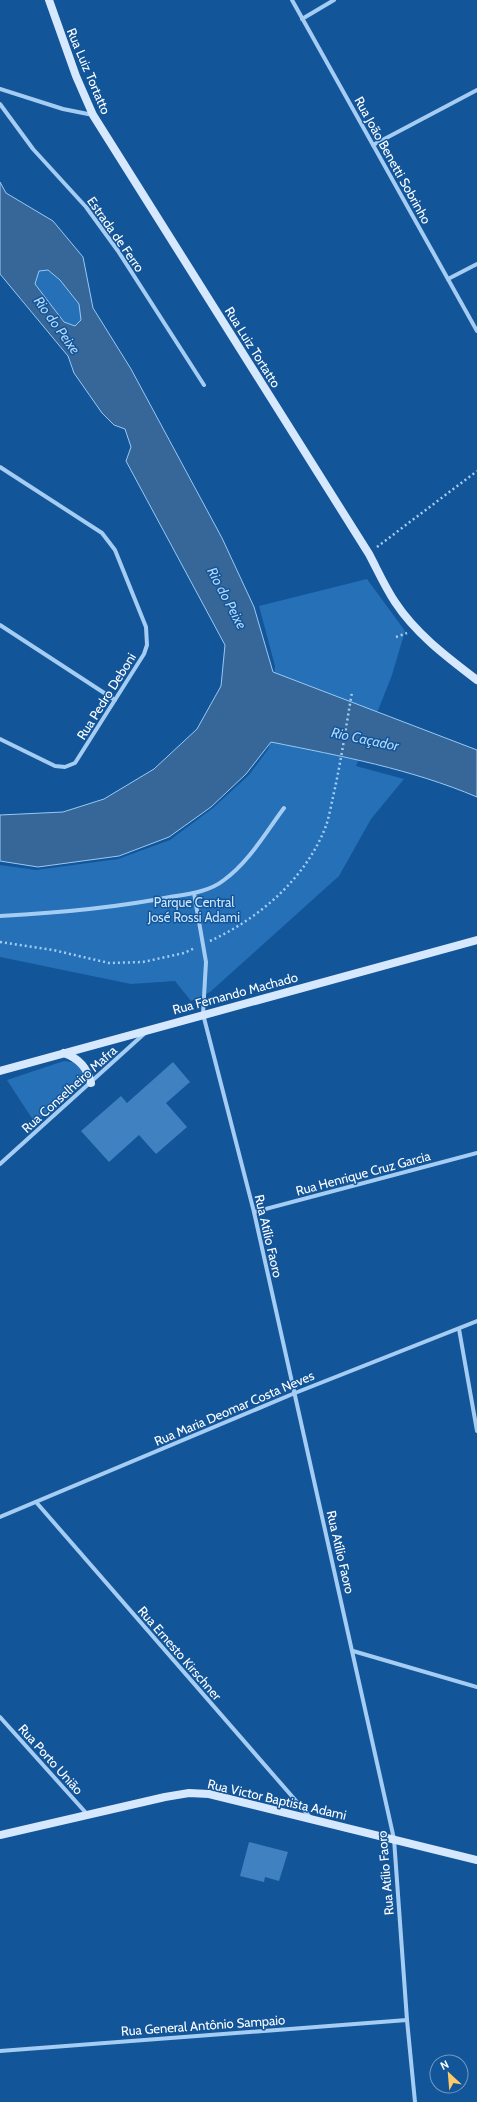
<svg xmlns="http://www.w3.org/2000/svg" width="477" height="2102" viewBox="0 0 477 2102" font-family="Cabin,sans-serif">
  <rect width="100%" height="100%" fill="#135599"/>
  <g fill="#2570b7">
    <polygon points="48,270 60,280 79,304 81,320 75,326 64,322 35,284 39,271"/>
    <polygon points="367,579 405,631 392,675 356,766 404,779 371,819 339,876 210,992 191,1001 175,981 131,984 0,957 0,865 36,870 118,859 170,840 213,808 249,775 269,748 275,666 259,606"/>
    <polygon points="64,1061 78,1063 85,1075 80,1085 35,1123 7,1080"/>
  </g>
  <path fill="#366798" stroke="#97c9f6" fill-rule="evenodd" d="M0 182 6 193 53 221 83 257 93 308 131 369 222 538 254 607 273 672 477 750V797C411 769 341 756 271 742L246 774 211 807 169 837 119 856 38 867 0 861V815L63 812 104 799 154 769 197 729 221 686 225 645 126 461 131 447 125 429 114 425 102 413 74 373 68 356 0 274ZM48 270 60 280 79 304 81 320 75 326 64 322 35 284 39 271Z"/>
  <g fill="#4081c2">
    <polygon points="173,1062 190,1082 166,1103 187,1127 156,1154 139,1135 109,1162 81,1131 121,1096 127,1103"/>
    <polygon points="249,1842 288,1852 279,1881 265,1877 264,1882 240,1876"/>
  </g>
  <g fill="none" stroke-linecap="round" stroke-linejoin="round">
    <g stroke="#a5cdf3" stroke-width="2.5" stroke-dasharray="2 3" stroke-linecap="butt">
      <polyline points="377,547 477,471"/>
      <polyline points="396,637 407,633"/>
      <path d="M210 941C260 918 306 878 326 826 329 817 331 806 333 797 341 762 346 727 352 692"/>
      <polyline points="0,942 53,950 109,963 143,962 184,953 195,948"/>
    </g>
    <g stroke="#a5cdf3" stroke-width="4">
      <polyline points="292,0 477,331"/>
      <polyline points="302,19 334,0"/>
      <polyline points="0,89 63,109 93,115"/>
      <polyline points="0,104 33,149 86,207 118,251 204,385"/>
      <polyline points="373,145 477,90"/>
      <polyline points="448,279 477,264"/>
      <polyline points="0,467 102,533 115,550 146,627 147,645 144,654 75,763 65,767 55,766 0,739"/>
      <polyline points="0,625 115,700"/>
      <polyline points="194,893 206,962 203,1014 254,1212 394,1839 407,2020 415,2102"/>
      <path d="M0 916C57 913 114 908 170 897 188 894 209 892 224 880 249 862 266 832 284 808"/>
      <polyline points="0,1164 145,1033"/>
      <polyline points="254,1212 477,1153"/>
      <polyline points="459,1329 477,1431"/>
      <polyline points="36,1502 310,1817"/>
      <polyline points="0,1517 295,1393 477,1321"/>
      <polyline points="353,1651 477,1687"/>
      <polyline points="0,1717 87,1814"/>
      <polyline points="0,2051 407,2020"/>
    </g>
    <g stroke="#d5e8fd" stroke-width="8">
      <path d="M49 0 76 76 93 115 369 554C377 569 385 587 395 602 416 634 447 657 477 680"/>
      <path d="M64 1053C80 1059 87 1068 91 1083"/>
      <polyline points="0,1071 477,940"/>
      <polyline points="0,1835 165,1797 189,1793 209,1794 477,1860"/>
    </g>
  </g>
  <g text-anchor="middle" stroke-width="3" stroke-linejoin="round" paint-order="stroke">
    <g font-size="13" fill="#fff" stroke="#135599">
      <text transform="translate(89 71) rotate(67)" y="5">Rua Luiz Tortatto</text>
      <text transform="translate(393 160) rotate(61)" y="5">Rua João Benetti Sobrinho</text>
      <text transform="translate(116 234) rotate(55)" y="5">Estrada de Ferro</text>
      <text transform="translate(253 347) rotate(58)" y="5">Rua Luiz Tortatto</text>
      <text transform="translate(106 696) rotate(-58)" y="5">Rua Pedro Deboni</text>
      <text transform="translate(235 993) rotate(-15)" y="5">Rua Fernando Machado</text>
      <text transform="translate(69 1089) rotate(-42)" y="5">Rua Conselheiro Mafra</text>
      <text transform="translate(363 1173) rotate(-15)" y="5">Rua Henrique Cruz Garcia</text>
      <text transform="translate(269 1236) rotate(77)" y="5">Rua Atílio Faoro</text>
      <text transform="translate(234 1408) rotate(-23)" y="5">Rua Maria Deomar Costa Neves</text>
      <text transform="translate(341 1552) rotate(77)" y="5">Rua Atílio Faoro</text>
      <text transform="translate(180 1653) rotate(49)" y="5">Rua Ernesto Kirschner</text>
      <text transform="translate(51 1759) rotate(48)" y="5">Rua Porto União</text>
      <text transform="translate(277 1799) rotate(13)" y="5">Rua Victor Baptista Adami</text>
      <text transform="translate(385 1873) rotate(-95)" y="5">Rua Atílio Faoro</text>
      <text transform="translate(203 2025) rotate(-4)" y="5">Rua General Antônio Sampaio</text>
    </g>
    <g font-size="13" fill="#cee6fd" stroke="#135599">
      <text x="194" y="907">Parque Central<tspan x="194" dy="15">José Rossi Adami</tspan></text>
    </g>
    <g font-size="14" font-style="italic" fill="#b2d7fa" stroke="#135599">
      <text transform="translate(57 325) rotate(54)" y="5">Rio do Peixe</text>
      <text transform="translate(227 598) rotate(62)" y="5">Rio do Peixe</text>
      <text transform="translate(365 739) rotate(12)" y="5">Rio Caçador</text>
    </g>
  </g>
  <g transform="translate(449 2074) rotate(334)"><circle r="19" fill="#135599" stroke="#7199c2"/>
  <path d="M0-3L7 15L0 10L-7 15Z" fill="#ffcb68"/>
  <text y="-6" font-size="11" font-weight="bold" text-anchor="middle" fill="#ffffff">N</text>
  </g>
</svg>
